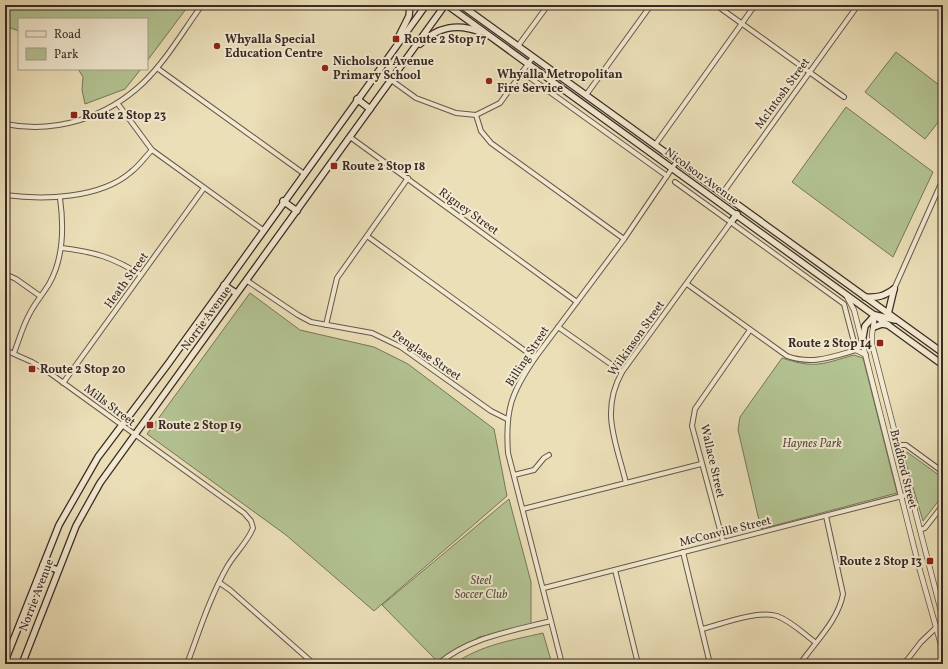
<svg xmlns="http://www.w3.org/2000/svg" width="948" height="669" viewBox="0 0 948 669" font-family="Vollkorn,serif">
  <rect width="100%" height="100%" fill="#ebdfb8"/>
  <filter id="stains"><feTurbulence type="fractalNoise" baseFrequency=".005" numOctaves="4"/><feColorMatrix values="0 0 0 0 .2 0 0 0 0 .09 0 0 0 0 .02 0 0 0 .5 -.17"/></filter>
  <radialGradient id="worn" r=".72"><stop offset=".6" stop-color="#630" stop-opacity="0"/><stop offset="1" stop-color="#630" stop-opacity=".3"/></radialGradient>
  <g fill="#b3c392" stroke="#76765c">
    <polygon points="5,5 189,5 147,61 147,19 19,19 19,31 5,26"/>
    <polygon points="896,52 943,88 943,116 925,139 865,92"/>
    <polygon points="78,69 141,69 125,89 85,104 82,90 83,77"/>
    <polygon points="846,107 933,172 893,257 792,182"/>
    <polygon points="250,293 300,330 374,347 408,364 494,429 507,496 374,611 286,535 147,434"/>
    <path d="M854 355 863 358 897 493 761 529 738 430 740 417 782 358C815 369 822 364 854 355Z"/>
    <polygon points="907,452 943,478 943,495 923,521 903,453"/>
    <polygon points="509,499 531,582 531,626 479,637 439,663 382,605"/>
    <path d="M543 633 552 664H454C480 645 513 640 543 633Z"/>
  </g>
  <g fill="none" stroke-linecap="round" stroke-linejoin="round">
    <defs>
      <g id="minor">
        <polyline points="716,5 844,97"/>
        <polyline points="518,46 548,5"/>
        <polyline points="157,68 303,173"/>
        <polyline points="522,72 667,176"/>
        <polyline points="391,80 416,98 456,113 476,115 500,103 533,57"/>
        <polyline points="586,95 651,5"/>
        <polyline points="118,104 152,150 263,230"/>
        <polyline points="476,115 481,131 491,143 624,239"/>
        <path d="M5 124C55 134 106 118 143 83 166 61 183 31 202 5"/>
        <polyline points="350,137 577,302"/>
        <polyline points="655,145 755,5"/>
        <path d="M675 182 844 304 856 350C832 357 811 365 787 356L687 284"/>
        <polyline points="722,194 858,5"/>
        <path d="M5 195C43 200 100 199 131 172 139 166 145 157 152 150"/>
        <polyline points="367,236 535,358"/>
        <path d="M62 248C95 252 112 257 141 275"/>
        <polyline points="5,274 16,279 40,296"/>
        <polyline points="246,280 298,315 311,322 372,333 401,347 491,411 507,419"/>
        <polyline points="894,289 943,179"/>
        <polyline points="326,325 337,278 408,178"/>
        <polyline points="558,327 622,372"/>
        <path d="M5 350 32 362 47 371 244 513 251 521 253 528C247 543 235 553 227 567 210 597 199 632 187 664"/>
        <path d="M14 353C19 340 23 325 30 313 35 303 43 294 49 284 64 258 64 227 60 198"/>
        <polyline points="63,383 204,188"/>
        <polyline points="898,445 906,445 943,472"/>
        <polyline points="514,475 534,470 544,458 549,455"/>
        <path d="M626 483C616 441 600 412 622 372L731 222"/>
        <polyline points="523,509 701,464"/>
        <polyline points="920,530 925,528 943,505"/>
        <polyline points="723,541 692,426 695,409 750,330"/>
        <polyline points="683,552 710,664"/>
        <polyline points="615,570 638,664"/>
        <polyline points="220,583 230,590 314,664"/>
        <polyline points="544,588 910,494"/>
        <path d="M702 629C722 624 757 610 777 616 791 621 804 634 815 642"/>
        <path d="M438 664C470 637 512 631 551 621"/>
        <path d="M562 664 508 453C505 410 511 393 535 358L624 239 677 161"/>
        <path d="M800 664C815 642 838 621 843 594L826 516"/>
        <polyline points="904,664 921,642 943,621"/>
      </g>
      <g id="tertiary">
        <polyline points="846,295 854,310 919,567 943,652"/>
        <polyline points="875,315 872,334 872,344 943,619"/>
        <polyline points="862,342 856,350 866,355"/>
      </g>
      <g id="secondary">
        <polyline points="447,5 943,365"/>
        <polyline points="461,5 943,353"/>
        <polyline points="399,36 409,16 410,5"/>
        <path d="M420 44C437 27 458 23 480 32"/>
        <polyline points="357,99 370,109"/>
        <polyline points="283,201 297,211"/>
        <polyline points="731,222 737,214"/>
        <polyline points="224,285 236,293"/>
        <path d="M865 297C878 298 884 296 894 289"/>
        <polyline points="888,314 894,289"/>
        <polyline points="874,327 882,324 888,325"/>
        <polyline points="862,342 865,326 875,315 895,320"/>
        <polyline points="43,565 58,570"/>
        <polyline points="5,661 59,525 98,457 168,364 426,5"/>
        <polyline points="22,664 76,526 100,483 445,5"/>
      </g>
    </defs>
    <use href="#minor" stroke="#66574a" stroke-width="6"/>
    <use href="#tertiary" stroke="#66574a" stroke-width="6"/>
    <use href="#secondary" stroke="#3a2a25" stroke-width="8"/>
    <use href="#minor" stroke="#f2ead1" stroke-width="4"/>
    <use href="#tertiary" stroke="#f2ead1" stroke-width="4.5"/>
    <use href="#secondary" stroke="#f2ead1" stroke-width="5.5"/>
  </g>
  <g fill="#8f2418" stroke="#f2ead1" stroke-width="1.5">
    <rect x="392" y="35" width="8" height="8" rx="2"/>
    <circle cx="217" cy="46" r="4"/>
    <circle cx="325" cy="68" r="4"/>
    <circle cx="489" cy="81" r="4"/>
    <rect x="70" y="111" width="8" height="8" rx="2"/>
    <rect x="330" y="162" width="8" height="8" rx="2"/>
    <rect x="876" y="339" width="8" height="8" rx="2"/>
    <rect x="28" y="365" width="8" height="8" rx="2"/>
    <rect x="146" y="421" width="8" height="8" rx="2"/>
    <rect x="926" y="557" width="8" height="8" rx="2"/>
  </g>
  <g text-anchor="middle" stroke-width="4" stroke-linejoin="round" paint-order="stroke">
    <g font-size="12" font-weight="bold" fill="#3a2a25" stroke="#f2ead1" text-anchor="start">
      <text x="225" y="43">Whyalla Special<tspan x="225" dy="14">Education Centre</tspan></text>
      <text x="404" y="43">Route 2 Stop 17</text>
      <text x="333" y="65">Nicholson Avenue<tspan x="333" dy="14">Primary School</tspan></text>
      <text x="497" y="78">Whyalla Metropolitan<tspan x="497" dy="14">Fire Service</tspan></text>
      <text x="82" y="119">Route 2 Stop 23</text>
      <text x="342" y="170">Route 2 Stop 18</text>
      <text x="872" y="347" text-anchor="end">Route 2 Stop 14</text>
      <text x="40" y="373">Route 2 Stop 20</text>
      <text x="158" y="429">Route 2 Stop 19</text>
      <text x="922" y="565" text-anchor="end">Route 2 Stop 13</text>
    </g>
    <g font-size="12" fill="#3a2a25" stroke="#f2ead1">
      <text transform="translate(782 93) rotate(-54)" y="4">McIntosh Street</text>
      <text transform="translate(702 176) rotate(36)" y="4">Nicolson Avenue</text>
      <text transform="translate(469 211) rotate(36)" y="4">Rigney Street</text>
      <text transform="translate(126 280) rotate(-54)" y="4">Heath Street</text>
      <text transform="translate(206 318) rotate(-54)" y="4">Norrie Avenue</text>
      <text transform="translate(636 338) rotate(-55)" y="4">Wilkinson Street</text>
      <text transform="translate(427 355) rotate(34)" y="4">Penglase Street</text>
      <text transform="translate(527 356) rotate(-57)" y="4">Billing Street</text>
      <text transform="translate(110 405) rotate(37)" y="4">Mills Street</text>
      <text transform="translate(713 461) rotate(77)" y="4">Wallace Street</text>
      <text transform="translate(904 469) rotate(76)" y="4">Bradford Street</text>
      <text transform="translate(725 531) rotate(-14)" y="4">McConville Street</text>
      <text transform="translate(36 595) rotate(-69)" y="4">Norrie Avenue</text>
    </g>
    <g font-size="12" font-style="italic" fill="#585040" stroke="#f2ead1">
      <text x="812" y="447">Haynes Park</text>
      <text x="481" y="584">Steel<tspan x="481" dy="14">Soccer Club</tspan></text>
    </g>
  </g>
  <rect width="948" height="669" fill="none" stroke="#ebdfb8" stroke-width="20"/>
  <rect x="6" y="6" width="936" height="657" fill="none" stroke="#3a2a25" stroke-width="2"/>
  <rect x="10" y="10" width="928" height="649" fill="none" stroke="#3a2a25"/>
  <rect x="18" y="18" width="130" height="52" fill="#f2ead1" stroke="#a89d8c"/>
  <rect x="26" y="31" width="20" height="6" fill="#f2ead1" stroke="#a89d8c"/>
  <text x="54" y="38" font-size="12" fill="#3a2a25">Road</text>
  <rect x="26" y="48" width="20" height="12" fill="#b3c392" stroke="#a89d8c"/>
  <text x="54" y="58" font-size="12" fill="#3a2a25">Park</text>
  <rect width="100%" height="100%" filter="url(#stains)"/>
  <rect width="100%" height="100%" fill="url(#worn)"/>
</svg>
